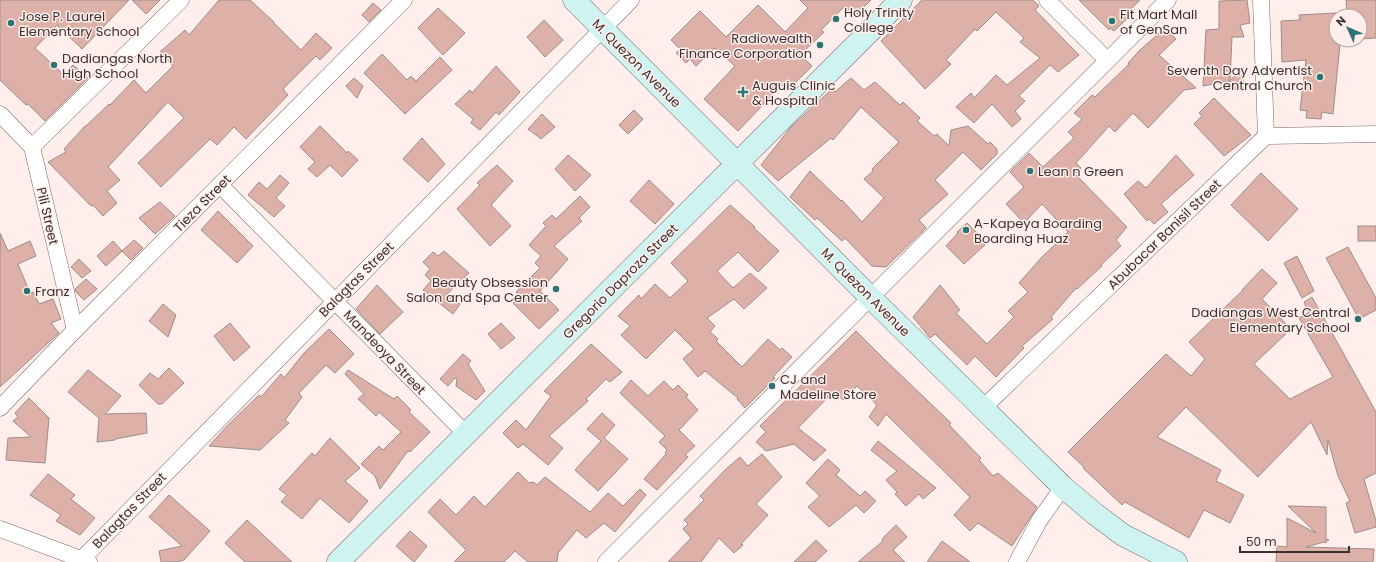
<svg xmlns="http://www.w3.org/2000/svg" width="1376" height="562" viewBox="0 0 1376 562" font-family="Poppins,sans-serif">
  <rect width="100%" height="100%" fill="#ffeeeb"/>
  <g fill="#ddb1a7" stroke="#9c8d8a">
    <polygon points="0,0 129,0 82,49 57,25 35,48 64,75 73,65 88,78 45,121 28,104 26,105 0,80"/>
    <polygon points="132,0 160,0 146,14"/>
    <polygon points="219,0 250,0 274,22 274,23 301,50 316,33 332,48 320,60 316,56 283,89 288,95 246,139 234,127 217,145 210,139 161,187 138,163 184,118 168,102 108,167 120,180 107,191 117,203 103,216 93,205 91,206 48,162 66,152 64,149 85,126 86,126 109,104 110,105 134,80 146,93 173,66 160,52 185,30 189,35"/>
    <polygon points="800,0 871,0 855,16 845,6 821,30 824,32 800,55 812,66 788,90 782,85 738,131 704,99 735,66 715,48 696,66 690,59 686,63 676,53 680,49 671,40 700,11 726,37 758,5 785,32 808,8"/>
    <polygon points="922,0 1033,0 1039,6 1035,10 1079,55 1058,72 1050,65 1019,96 1025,101 1015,111 1021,119 1012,127 992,104 974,123 956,107 971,93 974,98 996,75 1007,85 1040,58 1020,42 1024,38 996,12 977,31 975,29 946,60 951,64 925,89 881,41"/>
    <polygon points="1079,0 1140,0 1129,11 1132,14 1114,31 1110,28 1109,30"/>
    <polygon points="1247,0 1250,23 1240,25 1244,37 1232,37 1230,81 1203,86 1206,30 1219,29 1219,1"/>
    <polygon points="1346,0 1376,0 1376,38 1360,39 1360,16 1347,16"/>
    <polygon points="373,3 381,10 369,22 362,15"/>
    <polygon points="438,8 465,33 443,55 418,28"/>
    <polygon points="1336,13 1336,43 1340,44 1333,114 1322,112 1321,119 1306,118 1307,111 1300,110 1306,60 1282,62 1281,21 1300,20 1299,15"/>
    <polygon points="544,20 563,40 545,57 527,37"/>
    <polygon points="1165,28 1176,39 1159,55 1196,88 1184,90 1148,128 1133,113 1115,132 1109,126 1076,163 1081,168 1075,174 1127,227 1116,240 1121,246 1101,265 1102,266 1077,289 1076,288 1051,317 1053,319 1022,346 1024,348 996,377 975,356 967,365 935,334 930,338 913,317 940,285 960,310 956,313 987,344 1014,317 1008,311 1028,292 1019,283 1041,258 1068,232 1042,204 1024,223 1006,204 1024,187 1010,172 1029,153 1043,167 1074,138 1068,132 1082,119 1074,113 1092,95 1095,97 1129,64 1128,63 1140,50"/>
    <polygon points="382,54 407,80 411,76 416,81 440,57 452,70 405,114 364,73"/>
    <polygon points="496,66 520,92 499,115 496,112 480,130 471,123 473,119 455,104 470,90 472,93"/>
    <polygon points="1243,67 1243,90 1222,89"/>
    <polygon points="354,78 363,86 357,98 346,86"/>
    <polygon points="851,78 864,90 875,82 900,105 903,102 920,118 917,121 934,136 937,134 949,146 951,130 968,126 988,144 990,142 997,149 997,154 981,170 963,152 935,180 948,194 919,220 926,228 886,267 872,266 845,238 842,241 817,218 815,220 790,197 810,171 841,201 842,200 862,222 884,198 864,179 873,171 872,169 899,142 861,107 833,140 831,138 778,181 761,165 791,127 832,89 835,92"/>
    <polygon points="1214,98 1251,135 1224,156 1194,124 1202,116 1199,113"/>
    <polygon points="634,110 643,119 628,134 619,125"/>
    <polygon points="542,114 555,127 541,139 528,129"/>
    <polygon points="320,126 347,153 348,151 358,160 342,177 330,165 317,177 308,169 315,162 300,147"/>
    <polygon points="422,138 445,164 428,182 403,159"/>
    <polygon points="568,155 591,175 575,191 555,169"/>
    <polygon points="1176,155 1194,175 1161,204 1168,212 1154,224 1149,219 1147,221 1124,194 1138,181 1146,188"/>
    <polygon points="497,165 513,181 491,205 511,226 490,246 457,209 480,185 477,183"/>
    <polygon points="1261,173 1298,209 1268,241 1231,205"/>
    <polygon points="280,175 289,183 276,198 285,206 274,217 248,195 259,182 267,189"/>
    <polygon points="649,180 674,204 655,224 630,201"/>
    <polygon points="580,196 590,207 579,218 582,221 554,246 568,259 540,291 559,310 539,329 513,303 520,296 516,292 540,268 535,263 541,256 529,245 546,226 543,223 552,215 556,219"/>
    <polygon points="160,202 175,216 155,234 139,218"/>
    <polygon points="730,205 755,227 754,228 779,251 758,272 738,252 717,271 733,288 750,273 767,288 744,309 734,299 707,318 715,326 710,332 718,339 716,341 742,367 768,339 780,350 782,348 792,357 773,377 775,378 745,408 737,399 738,398 705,371 698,377 683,359 694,349 675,330 646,359 621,335 630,326 618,316 639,295 641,299 655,284 670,298 688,281 671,263"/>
    <polygon points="218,211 253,246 237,263 201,230"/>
    <polygon points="967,223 987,243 964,264 946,246 958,233 957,232"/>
    <rect x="1358" y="226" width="18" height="15"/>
    <polygon points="0,233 8,251 30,241 36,256 18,264 30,293 33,292 39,304 53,299 61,319 51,323 59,333 0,387"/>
    <polygon points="134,240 143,248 131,260 122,251"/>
    <polygon points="113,241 122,251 106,266 97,256"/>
    <polygon points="1348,247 1376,298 1376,310 1359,319 1326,258"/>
    <polygon points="444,251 469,273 446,295 460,304 453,314 423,290 431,281 425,275 430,269 423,262 433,252 438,256"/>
    <polygon points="1297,256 1314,291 1302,298 1284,263"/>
    <polygon points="79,259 91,271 82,278 71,267"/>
    <polygon points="1262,269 1277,283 1262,299 1291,329 1254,364 1290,399 1333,377 1299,318 1308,313 1310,315 1304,302 1312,297 1376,412 1376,473 1364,479 1376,521 1376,527 1355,533 1346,503 1350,501 1338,476 1328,440 1327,455 1311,422 1258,477 1186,407 1157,437 1221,470 1216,481 1244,495 1230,523 1204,510 1189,538 1125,502 1122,505 1083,468 1084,467 1068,452 1166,354 1191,376 1205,359 1189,342 1243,290 1242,290"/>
    <polygon points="86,279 97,289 84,300 76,292 75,289"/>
    <polygon points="377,285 403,312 380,334 356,309"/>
    <polygon points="163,304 176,315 168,337 149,321"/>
    <polygon points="230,323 250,347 234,361 214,336"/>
    <polygon points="501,323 515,338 501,349 488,334"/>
    <polygon points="329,329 354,354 335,373 326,365 299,393 302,397 285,420 289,423 260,450 209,446 227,426 259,395 261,397 281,374 284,378 304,353"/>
    <polygon points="856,331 883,358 951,423 949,425 981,458 979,460 993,476 998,473 1037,507 1012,546 978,523 970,531 954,515 970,497 886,414 878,426 869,417 877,405 857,386 843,400 834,391 798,428 826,450 814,461 794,444 766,451 756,442 766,432 760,426"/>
    <polygon points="591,344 622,372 610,382 606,379 586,399 588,401 549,436 563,448 548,465 523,444 518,448 503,433 516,420 526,430 551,396 544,391"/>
    <polygon points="463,354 471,361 468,364 485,391 476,400 456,386 457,379 455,378 448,386 440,379"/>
    <polygon points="169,368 184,383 162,404 158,404 139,385 150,373 158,379"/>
    <polygon points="88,370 121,396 105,414 146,413 147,433 115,439 115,440 97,442 99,418 68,392"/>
    <polygon points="348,370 394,399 397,396 411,410 409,412 430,432 410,452 408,451 380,489 375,476 361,464 379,446 383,450 401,432 379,412 376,416 358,399 364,394 345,374"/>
    <polygon points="631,380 648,396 664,381 673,390 678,385 688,395 686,397 698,410 679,430 695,446 685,455 688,457 657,490 644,479 666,454 665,453 667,450 659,442 665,436 620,393"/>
    <polygon points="29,398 49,418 45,463 6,460 8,438 31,437 13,421 18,417 15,413"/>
    <polygon points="602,413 615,425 604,438 628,459 598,491 575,470 601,441 587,429"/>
    <polygon points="330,438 360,468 345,481 368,501 349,523 320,498 302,519 281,502 287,495 279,489 312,453 315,456"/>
    <polygon points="878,441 936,488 923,499 919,494 906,506 895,494 897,492 886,480 897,471 871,450"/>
    <polygon points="762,454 782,477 756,504 768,515 741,544 743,545 734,553 719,538 701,562 668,562 691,538 683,529 688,524 684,520 704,500 700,496 725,470 740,457 748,466"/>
    <polygon points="828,459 840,470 836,475 860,496 865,491 876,501 864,513 856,505 829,527 808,507 820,496 806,483"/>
    <polygon points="518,472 529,483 533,482 537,485 545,477 590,512 608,493 623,506 640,489 646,495 615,532 604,523 586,538 577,530 558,553 557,562 528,562 515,551 504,562 454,562 466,550 428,512 440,499 456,515 474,496 485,507"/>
    <polygon points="48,474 75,495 71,499 95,518 80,535 56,521 61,515 30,495"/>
    <polygon points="169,495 210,531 184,560 177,562 161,562 159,551 182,546 149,517"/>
    <polygon points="1288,506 1326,507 1326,539 1329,540 1326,541 1326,543 1324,542 1306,547 1374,549 1373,562 1276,562 1277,546 1287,547 1287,518 1316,533"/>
    <polygon points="247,520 292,562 245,562 225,543"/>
    <polygon points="896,525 907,537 893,550 905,562 858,562 883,541 882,539"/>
    <polygon points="410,531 427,546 414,562 396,546"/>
    <polygon points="816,540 827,551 815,562 794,562"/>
    <polygon points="942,541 970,562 927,562"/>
  </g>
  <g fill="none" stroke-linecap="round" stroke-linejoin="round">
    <defs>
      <g id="street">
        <polyline points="1047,0 1107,60"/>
        <polyline points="1261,0 1266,136"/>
        <polyline points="0,114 32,147 75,330"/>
        <polyline points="32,147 181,0"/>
        <polyline points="220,185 466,434"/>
        <polyline points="0,408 75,330 404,0"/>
        <polyline points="983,408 1266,136 1376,134"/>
        <polyline points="0,529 89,562"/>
        <polyline points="82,559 631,0"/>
        <polyline points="606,562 1168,0"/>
        <polyline points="1017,562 1039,521 1063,487"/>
      </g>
      <g id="secondary">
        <polyline points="574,0 870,297 1063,487 1095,514 1123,535 1176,562"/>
        <polyline points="338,562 901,0"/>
      </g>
    </defs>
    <use href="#street" stroke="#786a67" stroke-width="17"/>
    <use href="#secondary" stroke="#786a67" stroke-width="23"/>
    <use href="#street" stroke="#fff" stroke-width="16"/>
    <use href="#secondary" stroke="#cff3f1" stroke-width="22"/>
  </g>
  <g fill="#2b7471" stroke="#ffeeeb" stroke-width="1.5">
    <circle cx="836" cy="19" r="4"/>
    <circle cx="1112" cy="21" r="4"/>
    <circle cx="11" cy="23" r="4"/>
    <circle cx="820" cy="45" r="4"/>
    <circle cx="54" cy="65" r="4"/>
    <circle cx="1320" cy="77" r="4"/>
    <path d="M741 86h4v4h4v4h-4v4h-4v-4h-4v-4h4z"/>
    <circle cx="1030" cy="171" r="4"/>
    <circle cx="966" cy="230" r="4"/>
    <circle cx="556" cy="289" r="4"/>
    <circle cx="27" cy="291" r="4"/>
    <circle cx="1358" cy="319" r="4"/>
    <circle cx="772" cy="386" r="4"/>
  </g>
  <g text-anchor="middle" stroke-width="3" stroke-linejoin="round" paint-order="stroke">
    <g font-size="13" fill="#393231" stroke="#ffeeeb" text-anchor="start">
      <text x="844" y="17">Holy Trinity<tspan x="844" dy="15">College</tspan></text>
      <text x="1120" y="19">Fit Mart Mall<tspan x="1120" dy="15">of GenSan</tspan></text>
      <text x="19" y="21">Jose P. Laurel<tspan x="19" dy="15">Elementary School</tspan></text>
      <text x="812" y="43" text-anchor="end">Radiowealth<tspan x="812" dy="15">Finance Corporation</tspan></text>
      <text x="62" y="63">Dadiangas North<tspan x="62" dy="15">High School</tspan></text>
      <text x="1312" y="75" text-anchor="end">Seventh Day Adventist<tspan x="1312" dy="15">Central Church</tspan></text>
      <text x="752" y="90">Auguis Clinic<tspan x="752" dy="15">&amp; Hospital</tspan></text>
      <text x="1038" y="176">Lean n Green</text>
      <text x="974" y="228">A-Kapeya Boarding<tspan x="974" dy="15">Boarding Huaz</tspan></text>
      <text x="548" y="287" text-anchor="end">Beauty Obsession<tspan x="548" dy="15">Salon and Spa Center</tspan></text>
      <text x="35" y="296">Franz</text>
      <text x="1350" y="317" text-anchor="end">Dadiangas West Central<tspan x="1350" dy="15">Elementary School</tspan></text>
      <text x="780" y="384">CJ and<tspan x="780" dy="15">Madeline Store</tspan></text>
    </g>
    <g font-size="13" fill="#393231" stroke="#ffeeeb">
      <text transform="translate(637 63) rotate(45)" y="5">M. Quezon Avenue</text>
      <text transform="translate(202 203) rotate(-45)" y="5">Tieza Street</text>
      <text transform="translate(48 216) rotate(77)" y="5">Pili Street</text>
      <text transform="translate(1164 234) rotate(-44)" y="5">Abubacar Banisil Street</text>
      <text transform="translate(356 279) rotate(-45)" y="5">Balagtas Street</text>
      <text transform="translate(620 281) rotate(-45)" y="5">Gregorio Daproza Street</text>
      <text transform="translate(866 292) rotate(45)" y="5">M. Quezon Avenue</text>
      <text transform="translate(385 352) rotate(46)" y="5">Mandeoya Street</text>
      <text transform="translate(129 510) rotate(-46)" y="5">Balagtas Street</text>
    </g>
  </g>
  <g transform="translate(1348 28) rotate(315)"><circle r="19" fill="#ffeeeb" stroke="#b0a3a1"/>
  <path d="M0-3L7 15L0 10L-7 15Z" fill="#2b7471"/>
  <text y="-6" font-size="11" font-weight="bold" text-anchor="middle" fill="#393231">N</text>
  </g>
  <path d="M1240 546v6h109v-6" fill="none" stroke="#393231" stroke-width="2"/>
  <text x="1246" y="546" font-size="12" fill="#393231" stroke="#ffeeeb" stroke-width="3" paint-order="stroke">50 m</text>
</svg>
